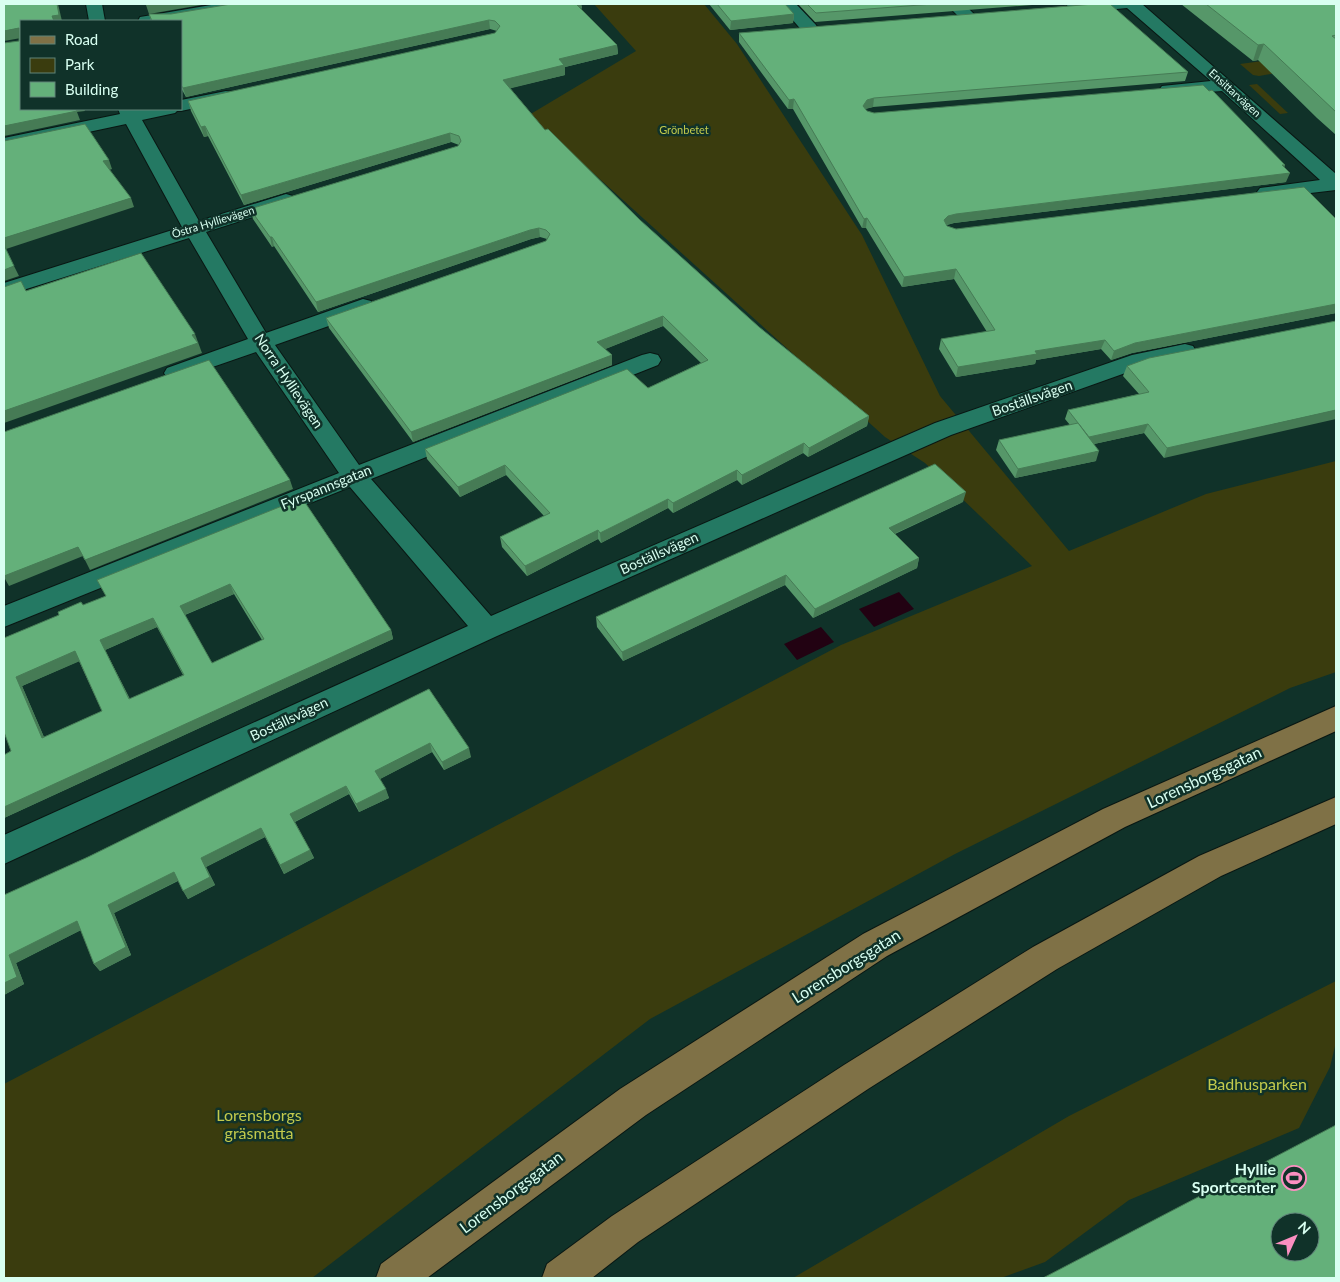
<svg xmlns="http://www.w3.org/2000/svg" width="1340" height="1282" viewBox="0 0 1340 1282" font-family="Lato,sans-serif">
  <rect width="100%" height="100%" fill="#103229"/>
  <g fill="#3a3c0e">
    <polygon points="594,4 704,4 737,44 862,235 940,396 1069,551 1206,494 1336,461 1336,672 1290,688 955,854 650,1019 312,1278 4,1278 4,1084 841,645 1032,566 925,463 885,437 529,115 636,51"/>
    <polygon points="1336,51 1336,62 1259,76 1253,75 1240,64"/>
    <polygon points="1257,84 1288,113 1280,114 1249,85"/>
    <polygon points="1336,981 1336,1042 1330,1067 1299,1128 1129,1200 1045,1262 1001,1278 793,1278 1069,1116"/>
  </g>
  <g fill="#220212">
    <polygon points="899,592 914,609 874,627 859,609"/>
    <polygon points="821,627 834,642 797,660 784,644"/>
  </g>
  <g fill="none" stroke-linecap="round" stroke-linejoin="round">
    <defs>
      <g id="minor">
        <polygon points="86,4 102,4 105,21 89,21"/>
        <polygon points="217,4 252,4 250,7 244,9 173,21 138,21 140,17 146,16"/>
        <polygon points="779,4 796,4 816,25 818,29 816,33 804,33"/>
        <polygon points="946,4 964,4 976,16 974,20 962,20"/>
        <polygon points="1068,4 1142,4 1336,174 1336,190 1267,198 1260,196 1257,192 1260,188 1320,180 1222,91 1168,95 1162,94 1159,90 1162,86 1211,81 1127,8 1074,13 1068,12 1066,8"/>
        <polygon points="226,91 232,92 235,96 232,100 181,111 177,111 175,113 142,120 199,221 286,194 293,196 296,200 293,204 206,232 266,333 363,299 371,301 374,306 371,311 275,345 359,465 642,355 650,353 658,355 661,360 658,365 371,479 491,616 935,423 1132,355 1185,344 1193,346 1196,351 1193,356 1145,366 951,435 497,636 4,864 4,835 468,626 350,487 4,627 4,606 339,473 256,352 175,380 167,378 164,373 167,368 248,339 189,238 4,296 4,283 182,227 126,124 4,150 4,138 120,114 118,109 137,110 181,109 181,100"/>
      </g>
      <g id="major">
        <polygon points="1336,706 1336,731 1125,827 887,956 646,1115 427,1278 376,1278 381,1264 620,1089 863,934 1103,809"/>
        <polygon points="1336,797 1336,824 1221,876 1057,969 868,1089 638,1242 592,1278 542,1278 547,1264 612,1216 844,1065 1033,947 1199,856"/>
      </g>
    </defs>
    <use href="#minor" stroke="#091713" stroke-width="2"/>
    <use href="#major" stroke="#091713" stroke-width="2"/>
    <use href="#minor" fill="#247963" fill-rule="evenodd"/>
    <use href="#major" fill="#7f7146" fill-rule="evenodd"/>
  </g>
  <g fill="#569769" fill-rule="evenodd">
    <polygon points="231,4 581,4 582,8 581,9 617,45 618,54 565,67 565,75 510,88 545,130 640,220 759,327 869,416 867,426 808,457 803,453 742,485 737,480 673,513 668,508 601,543 598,539 527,576 502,547 500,537 544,516 506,475 460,497 427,459 425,449 648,388 701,363 663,326 605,349 612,355 612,365 413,442 329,328 326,318 546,241 547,239 540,237 531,239 318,312 274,246 272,247 253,219 250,209 458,146 459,145 451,142 244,205 208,136 204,137 191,111 188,101 495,33 497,31 490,29 186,97 181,88 181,21 151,21 149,14 171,14"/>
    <polygon points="709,4 785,4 794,14 793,23 730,30"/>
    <polygon points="798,4 1045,4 815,22"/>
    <polygon points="1181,4 1336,4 1336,135 1317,118 1258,60 1253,61"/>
    <polygon points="739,33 1188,72 1185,81 873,107 865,109 867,111 874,113 1285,165 1284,167 1286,182 954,223 947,225 947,226 956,229 1336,219 1336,313 1132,353 1111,360 1101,349 1036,360 1035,364 956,377 939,349 941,339 987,332 954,279 902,287 866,228 862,228 793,109 788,109 739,42"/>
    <polygon points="1336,321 1164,458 1144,433 1094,444 1096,461 1015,478 996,450 999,440 1070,425 1065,419 1068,410 1139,394 1123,376 1127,366"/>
    <path d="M302 498 391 630 393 639 4 818V755L11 751 4 638 106 596 97 580ZM234 594 262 640 212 663 185 615ZM157 627 183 675 130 699 105 650ZM79 661 102 711 44 737 22 686Z"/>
    <polygon points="963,502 895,534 919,558 917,568 813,618 785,585 623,661 597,627 596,617"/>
    <polygon points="429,689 471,757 444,770 432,752 380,779 389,798 359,812 349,794 295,822 310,850 314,858 284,874 265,837 206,867 215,885 188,899 178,881 114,913 131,955 100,971 94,964 81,930 16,963 24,984 4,995 4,895 88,857"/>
  </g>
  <g fill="#467b55">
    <polygon points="57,4 58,4 62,21 54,21 52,16"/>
    <polygon points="151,4 207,4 149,14 146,5"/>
    <polygon points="573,4 581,4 582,8 574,10"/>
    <polygon points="794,14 793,23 730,30 731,21"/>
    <polygon points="489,20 490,29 186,97 183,88"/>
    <polygon points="19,28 21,38 4,41 4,31"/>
    <polygon points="1264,44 1258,60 1253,61 1258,45"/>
    <polygon points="617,45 618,54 565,67 565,75 504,90 503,80 559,59"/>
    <polygon points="874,98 873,107 865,109 863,106 867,100"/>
    <polygon points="794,99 793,109 788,109 789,100"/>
    <polygon points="74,109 84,109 85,111 77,112 80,120 4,136 4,126"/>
    <polygon points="205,126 208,136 204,137 201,127"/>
    <polygon points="450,133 451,142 244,205 241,195"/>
    <polygon points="109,160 112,169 107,171 103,161"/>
    <polygon points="1285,165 1282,174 1290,173 1286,182 954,223 946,225 944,220 948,216 956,214"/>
    <polygon points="131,198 134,207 6,249 4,245 4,238"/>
    <polygon points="867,218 866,228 862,228 864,219"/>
    <polygon points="539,228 540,237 531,239 318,312 316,302 530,230"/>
    <polygon points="270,237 272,237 274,246 272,247"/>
    <polygon points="14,266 19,276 4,281 4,270"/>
    <polygon points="956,269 954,279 902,287 904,277"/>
    <polygon points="1336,304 1336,313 1132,353 1111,360 1114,351 1135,343"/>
    <polygon points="663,316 663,326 598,352 597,342"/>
    <polygon points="195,334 202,353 4,423 4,411"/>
    <polygon points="1105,340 1101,349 1036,360 1035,364 956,377 958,367 1035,351"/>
    <polygon points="612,355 612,365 413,442 411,432"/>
    <polygon points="1336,410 1336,419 1164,458 1167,448"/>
    <polygon points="869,416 867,426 808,457 809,448"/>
    <polygon points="1148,424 1144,433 1085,446 1089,437"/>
    <polygon points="804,443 803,453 742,485 742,475"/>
    <polygon points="1099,451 1096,461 1015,478 1018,469"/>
    <polygon points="505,465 506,475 460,497 458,487"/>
    <polygon points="737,470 737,480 673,513 673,503"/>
    <polygon points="290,480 293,489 90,570 85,560"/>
    <polygon points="966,492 963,502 887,537 889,528"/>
    <polygon points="668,499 668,508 601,543 600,533"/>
    <polygon points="598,530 598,539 527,576 525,566"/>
    <polygon points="78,547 83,556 9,586 5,579 4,580 4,575"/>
    <polygon points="919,558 917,568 813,618 815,609"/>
    <polygon points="786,575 785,585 623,661 622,652"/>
    <polygon points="230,584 234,594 184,615 180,606"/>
    <polygon points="153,618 157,627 105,650 134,708 100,640"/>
    <polygon points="391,630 393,639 4,818 4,807"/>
    <polygon points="75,651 80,661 22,686 48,747 42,738 16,677"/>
    <polygon points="430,743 432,752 378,780 375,771"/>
    <polygon points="469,748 471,757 444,770 442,762"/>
    <polygon points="346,786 349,794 294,822 290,814"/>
    <polygon points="386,789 389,798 359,812 356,804"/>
    <polygon points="261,828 265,837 206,867 215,885 188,899 183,891 201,858"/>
    <polygon points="310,850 314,858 284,874 280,865"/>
    <polygon points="174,872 179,880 114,913 131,955 100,971 94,964 108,905"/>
    <polygon points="77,921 83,929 16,963 24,984 4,995 4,983 9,955"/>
  </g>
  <g fill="#64b07a" stroke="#467b55" fill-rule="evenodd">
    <polygon points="4,4 57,4 59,15 52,16 54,21 21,21 21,109 75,109 77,111 4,126 4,43 19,41 19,28 4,31"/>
    <polygon points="231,4 576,4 617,45 559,59 564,65 503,80 545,130 548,129 640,220 759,327 869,416 809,448 804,443 742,475 737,470 673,503 668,499 600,533 598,530 525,566 500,537 550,513 505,465 458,487 425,449 627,369 648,388 708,360 663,316 597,342 612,355 411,432 326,318 546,241 550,234 546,230 539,228 530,230 316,302 272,237 270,237 250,209 458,146 461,141 459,136 450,133 241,195 205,126 201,127 188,101 495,33 500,26 495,21 489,20 183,88 181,85 181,21 152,21 149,14 171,14"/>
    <polygon points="717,4 785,4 794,14 731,21"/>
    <polygon points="807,4 933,4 816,13"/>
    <polygon points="1094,4 1110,4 1188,72 874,98 867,100 863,106 867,111 874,113 1203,85 1209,91 1212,90 1285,165 1282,165 1290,173 956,214 948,216 944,220 947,226 956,229 1304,187 1336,219 1336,304 1135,343 1114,351 1105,340 1035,351 1037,354 958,367 941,339 995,330 956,269 904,277 867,218 864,219 794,99 789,100 739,33"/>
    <polygon points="1206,4 1336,4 1336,35 1332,36 1336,39 1336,112 1264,44 1258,45"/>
    <polygon points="85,124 109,160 103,161 131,198 4,238 4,141"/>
    <polygon points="4,245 14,266 4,270"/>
    <polygon points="141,253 195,334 192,335 198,343 4,411 4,287 21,281 26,291"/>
    <polygon points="1336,321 1336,410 1167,448 1148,424 1089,437 1068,410 1149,392 1127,366 1149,358"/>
    <polygon points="209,360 290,480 85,560 78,547 4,576 4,432"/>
    <polygon points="1078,423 1099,451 1018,469 999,440"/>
    <polygon points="935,464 966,492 889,528 919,558 815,609 786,575 622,652 596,617"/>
    <path d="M302 498 391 630 4 807V755L11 751 4 732V638L59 615 58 612 81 602 83 605 106 596 97 580ZM230 584 264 639 212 663 180 606ZM153 618 184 675 129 699 100 640ZM75 651 102 711 42 738 16 677Z"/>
    <polygon points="429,689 469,748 442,762 430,743 375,771 386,789 356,804 346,786 290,814 310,850 280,865 261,828 201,858 210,877 183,891 174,872 108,905 126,947 94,964 77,921 9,955 17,977 4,983 4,895 88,857"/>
    <path d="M1336 1125V1278H1043ZM1280 1222H1310V1252H1280Z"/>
  </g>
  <defs>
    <symbol id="stadium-ring" viewBox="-11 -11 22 22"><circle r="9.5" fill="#103229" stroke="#fc8fc1" stroke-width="1.5"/><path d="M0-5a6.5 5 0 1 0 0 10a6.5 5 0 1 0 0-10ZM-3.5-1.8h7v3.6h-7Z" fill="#fc8fc1"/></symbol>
  </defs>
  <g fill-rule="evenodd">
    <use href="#stadium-ring" x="1280" y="1164" width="28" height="28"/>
  </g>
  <g text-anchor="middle" stroke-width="5" stroke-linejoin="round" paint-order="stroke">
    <g font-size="11" fill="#d8fff1" stroke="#103229">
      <text transform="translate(1235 93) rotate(42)" y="4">Ensittarvägen</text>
      <text transform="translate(213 222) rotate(-17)" y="4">Östra Hyllievägen</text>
    </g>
    <g font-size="11" fill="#c3ca4c" stroke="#103229">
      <text x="684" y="134">Grönbetet</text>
    </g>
    <g font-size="14" fill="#d8fff1" stroke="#103229">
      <text transform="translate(289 381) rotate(56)" y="5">Norra Hyllievägen</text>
      <text transform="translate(1032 398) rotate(-19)" y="5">Boställsvägen</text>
      <text transform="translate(326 487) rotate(-22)" y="5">Fyrspannsgatan</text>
      <text transform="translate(659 553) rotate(-24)" y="5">Boställsvägen</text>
      <text transform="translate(289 719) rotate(-25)" y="5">Boställsvägen</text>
    </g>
    <g font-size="16" fill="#d8fff1" stroke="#103229">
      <text transform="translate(1204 777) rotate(-25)" y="6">Lorensborgsgatan</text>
      <text transform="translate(846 966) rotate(-32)" y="6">Lorensborgsgatan</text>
      <text transform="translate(511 1192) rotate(-37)" y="6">Lorensborgsgatan</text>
    </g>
    <g font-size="16" fill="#c3ca4c" stroke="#103229">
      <text x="1257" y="1090">Badhusparken</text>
      <text x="259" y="1121">Lorensborgs<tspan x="259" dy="18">gräsmatta</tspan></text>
    </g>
    <g font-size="16" font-weight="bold" fill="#d8fff1" stroke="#103229" text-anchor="end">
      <text x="1276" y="1175">Hyllie<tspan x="1276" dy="18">Sportcenter</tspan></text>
    </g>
  </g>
  <rect width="1340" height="1282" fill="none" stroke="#d8fff1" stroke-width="10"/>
  <rect x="20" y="20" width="162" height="90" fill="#103229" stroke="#608479"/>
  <rect x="30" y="36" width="25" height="8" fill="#7f7146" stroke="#608479"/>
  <text x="65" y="45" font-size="15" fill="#d8fff1">Road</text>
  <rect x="30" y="58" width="25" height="15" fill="#3a3c0e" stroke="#608479"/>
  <text x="65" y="70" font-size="15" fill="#d8fff1">Park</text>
  <rect x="30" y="82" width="25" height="15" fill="#64b07a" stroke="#608479"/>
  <text x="65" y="95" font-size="15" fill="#d8fff1">Building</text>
  <g transform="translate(1295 1237) rotate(46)"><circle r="24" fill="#103229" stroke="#608479"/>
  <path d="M0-4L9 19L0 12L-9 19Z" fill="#fc8fc1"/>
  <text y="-8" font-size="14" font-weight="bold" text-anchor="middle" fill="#d8fff1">N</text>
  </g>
</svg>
